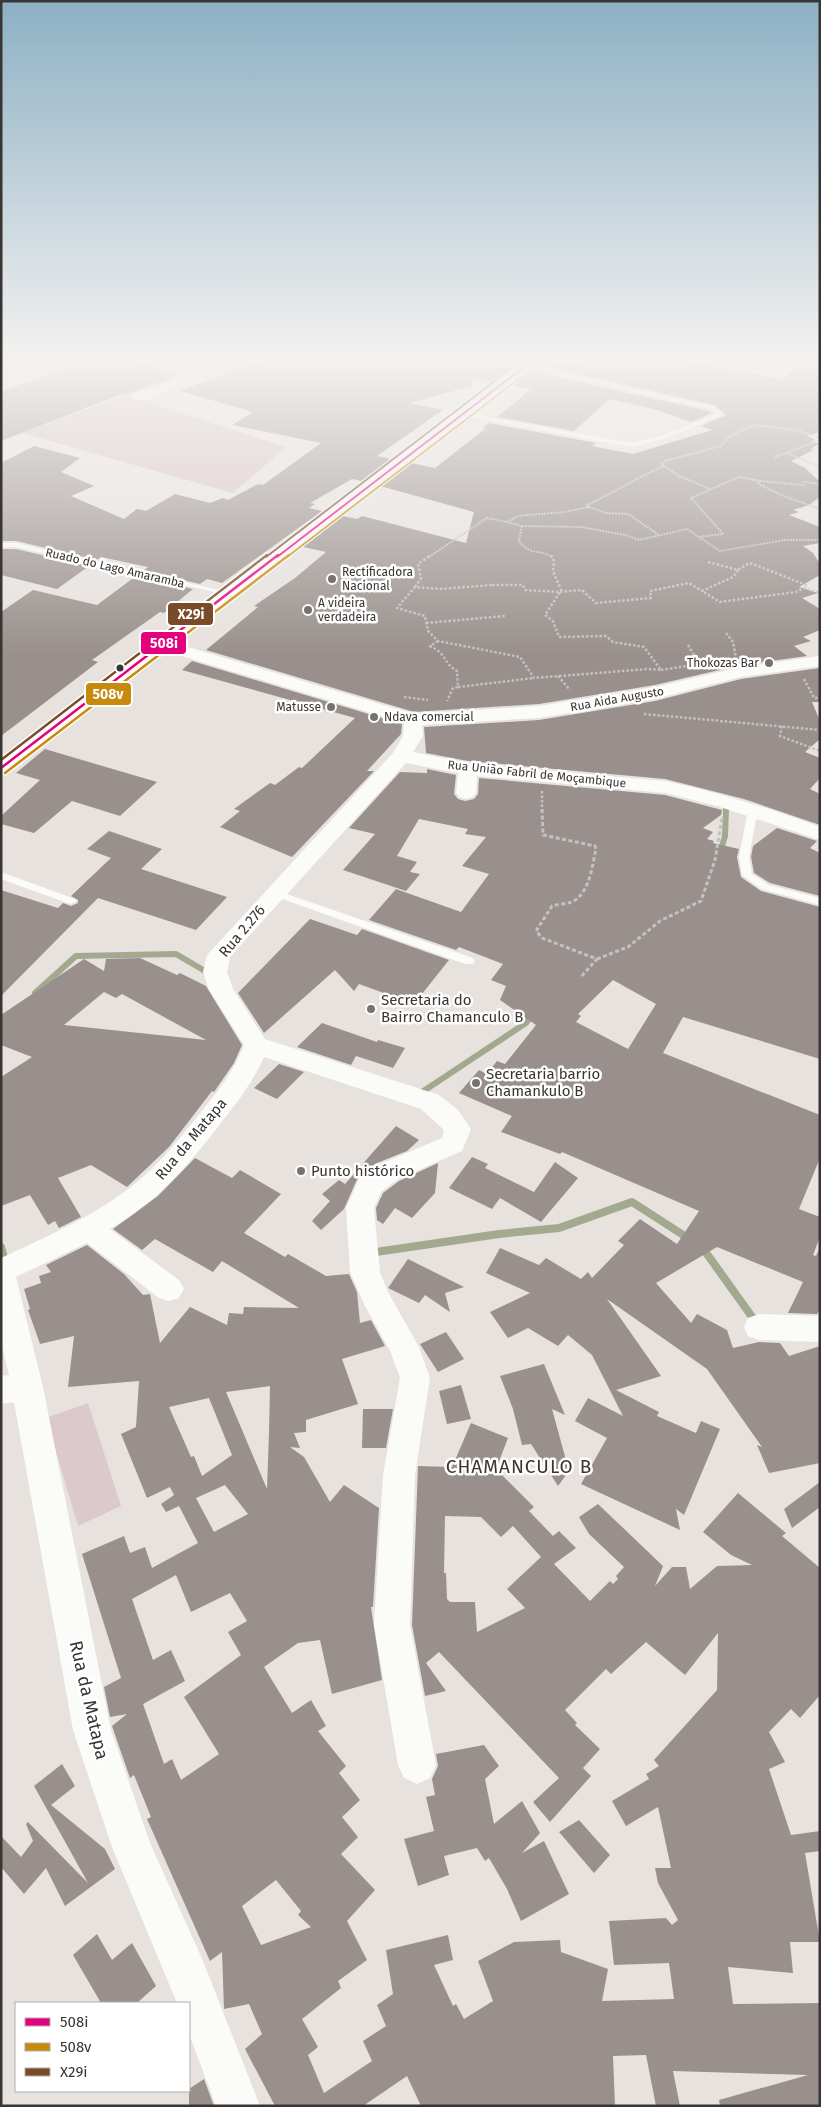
<svg xmlns="http://www.w3.org/2000/svg" width="821" height="2107" viewBox="0 0 821 2107" font-family="'Fira Sans',sans-serif">
  <rect width="100%" height="100%" fill="#e7e2de"/>
  <polygon fill="#dcc9ce" points="88,1403 121,1506 78,1526 46,1418"/>
  <polygon fill="#d8bfc6" points="125,395 286,447 233,493 22,433"/>
  <g fill="none" stroke-linecap="round" stroke-linejoin="round">
    <polyline stroke="#a2a98f" stroke-width="5" points="726,810 726,801"/>
    <g stroke="#a2a98f" stroke-width="6">
      <polyline points="720,853 725,836 726,809"/>
      <polyline points="35,993 76,956 176,954 210,974"/>
      <polyline points="422,1092 526,1023 533,1013"/>
    </g>
    <g stroke="#a2a98f" stroke-width="8">
      <polyline points="1,1247 6,1265"/>
      <polyline points="702,1247 755,1321 758,1321"/>
      <polyline points="369,1253 499,1234 559,1228 632,1202 691,1240"/>
    </g>
  </g>
  <g fill="#99908d" fill-rule="evenodd">
    <polygon points="54,360 133,360 179,375 125,395 122,394 1,441 1,391 71,368"/>
    <polygon points="262,360 521,360 492,382 473,378 472,386 409,403 443,410 377,456 391,459 361,481 352,479 310,503 315,504 309,508 322,511 222,583 207,579 200,584 143,571 148,567 101,557 97,560 16,541 1,541 1,463 34,446 80,458 61,472 94,486 71,496 124,519 137,509 146,511 175,494 210,503 223,498 228,500 258,484 263,485 321,443 232,425 253,412 180,391"/>
    <polygon points="542,360 575,364 581,360 687,360 739,373 742,371 781,380 800,366 820,371 820,432 807,436 816,440 811,441 819,444 810,449 814,450 791,461 805,468 820,482 820,497 809,505 793,510 799,512 789,515 820,527 820,543 803,546 813,553 820,564 820,575 799,587 818,593 802,598 820,609 820,630 803,637 811,641 794,646 807,656 741,665 655,685 539,704 414,712 206,650 258,607 254,606 295,578 326,552 303,547 343,516 357,519 362,516 466,543 474,512 380,486 411,463 435,468 486,428 483,427 489,423 596,443 592,446 633,454 712,430 701,426 726,415 714,405 537,365"/>
    <polygon points="529,371 709,411 712,413 691,422 654,409 610,399 574,431 497,417 531,389 511,385"/>
    <polygon points="1,549 16,549 89,566 57,589 1,575"/>
    <polygon points="136,576 193,589 164,613 160,612 92,660 98,662 1,736 1,612 33,590 97,605"/>
    <polygon points="192,661 402,724 401,734 367,771 374,771 292,857 220,827 240,811 234,809 270,783 275,785 299,767 302,768 355,718 182,670"/>
    <polygon points="820,668 820,702 812,702 820,721 820,739 805,752 820,758 820,778 810,789 820,794 820,825 744,799 665,779 468,761 426,753 424,727 539,720 655,701 741,679"/>
    <polygon points="45,749 72,757 157,782 120,816 72,801 34,833 1,824 1,816 40,780 16,773"/>
    <path d="M427 769 456 775 454 794 458 799 465 801 474 799 478 794 479 778 665 795 722 810 721 815 703 828 713 832 707 839 714 841 713 843 739 849 737 857 741 877 761 891 820 907V1059L683 1017 663 1053 820 1115V1158L799 1209 820 1217V1237L813 1255 816 1256 820 1247V1309L817 1314 788 1313 803 1282 717 1247 656 1283 691 1323 697 1314 727 1330 733 1348 759 1342 780 1343 789 1356 820 1346V1463L769 1473 757 1445 762 1447 707 1369 607 1299 661 1376 616 1390 659 1412 657 1416 696 1433 701 1421 720 1429 684 1515 676 1509 680 1530 581 1484 607 1438 575 1421 588 1398 623 1416 592 1355 568 1335 558 1346 528 1328 508 1338 490 1312 530 1293 486 1273 500 1248 539 1265 546 1258 581 1279 588 1272 592 1278 624 1245 618 1241 640 1219 677 1244 699 1211 562 1152 560 1154 501 1132 512 1116 459 1093 479 1070 487 1074 497 1061 505 1064 536 1025 500 1000 506 986 491 980 503 964 459 947 456 950 369 920 396 889 461 912 489 874 462 866 486 837 465 834 468 829 419 819 397 856 417 862 410 872 420 874 406 891 343 870 375 834 349 828 400 772 427 773ZM613 980 656 1004 628 1049 576 1022 581 1016 578 1014Z"/>
    <polygon points="777,828 817,841 810,848 820,853 820,896 770,883 754,873 751,857 753,846"/>
    <polygon points="109,831 162,849 141,869 227,897 196,930 98,898 1,996 1,890 58,908 63,903 71,906 78,903 78,900 71,896 111,858 87,849"/>
    <polygon points="310,919 357,935 362,929 449,960 414,1004 359,984 354,991 335,970 264,1033 238,993"/>
    <path d="M140 958 177 975 180 973 206 986 242 1045 234 1063 214 1092 212 1091 169 1147 127 1187 91 1165 58 1178 81 1217 59 1228 55 1221 48 1225 30 1195 1 1206V1077L32 1057 1 1045V1015L84 959 104 971 106 959ZM104 992 116 998 122 994 206 1040 64 1025Z"/>
    <polygon points="322,1023 377,1042 378,1040 405,1048 393,1068 356,1056 351,1065 297,1047"/>
    <polygon points="279,1064 304,1072 277,1099 254,1088"/>
    <polygon points="396,1126 419,1140 407,1151 377,1163 359,1175 344,1209 321,1230 312,1221 330,1201 322,1194 339,1180 345,1184"/>
    <polygon points="472,1157 488,1164 485,1168 534,1192 555,1162 578,1178 541,1222 500,1198 492,1209 449,1188"/>
    <path d="M195 1158 232 1178 240 1170 281 1194 244 1233 285 1257 288 1254 326 1276 349 1274 357 1292 360 1323 371 1320 385 1346 342 1359 358 1404 306 1420V1432L294 1433 300 1448 290 1447 304 1457 330 1502 344 1485 379 1508 373 1607H371L382 1680 332 1694 320 1640 298 1643 264 1667 292 1713 311 1700 326 1726 318 1731 346 1766 339 1773 360 1800 342 1817 358 1837 341 1854 375 1890 347 1921 367 1960 338 1981 341 1988 302 2019 318 2047 308 2055 324 2093 372 2061 363 2041 386 2026 377 2005 393 1994 386 1950 448 1935 453 1960 434 1965 453 2006 456 2004 464 2019 493 2001 478 1961 514 1942 560 1940 561 1952 608 1969 602 2001 674 1999 669 1963 614 1965 609 1921 666 1918 672 1925 678 1920 658 1883 655 1868H671L658 1807 626 1826 612 1801 649 1779 646 1774 659 1766 654 1760 717 1690 718 1633 685 1675 646 1642 611 1674 606 1669 565 1710 577 1723 575 1725 600 1749 583 1768 591 1776 550 1822 533 1802 559 1778 439 1652 426 1663 446 1691 425 1696 412 1625 418 1466 452 1467 471 1423 508 1438 496 1469 534 1507 529 1511 553 1536 559 1531 576 1548 554 1564 590 1601 610 1581 613 1584 618 1579 616 1576 624 1567 589 1534 579 1517 598 1504 663 1566 655 1586 672 1567H686L690 1589 717 1566 752 1565 731 1555 703 1532 738 1493 786 1533 782 1536 820 1568V1695L800 1718 791 1709 769 1732 785 1762 769 1769 791 1835 820 1831V1851L805 1853 820 1942H790L793 1973 728 1967 733 2004 820 2003V2106H720L719 2100 808 2075 673 2071 680 2106H656L646 2055 613 2056 615 2106H421L407 2076 363 2106H275L245 2049 262 2034 249 2004 224 2009 222 1952 210 1961 147 1819 151 1817 134 1775 130 1778 112 1726 127 1714 110 1717 104 1687 121 1678 82 1554 124 1536 130 1553 145 1547 152 1568 198 1543 179 1506 166 1512 161 1504 174 1495 170 1487 147 1498 121 1434 136 1427 139 1381 68 1387 74 1336 40 1344 28 1310 30 1309 24 1289 41 1283 39 1276 51 1272 46 1265 87 1245 124 1274 143 1295 150 1294 160 1343 190 1307 227 1325 229 1313 243 1314 244 1307 299 1308 222 1261 213 1272 155 1239 142 1250 113 1229 158 1196ZM270 1386 269 1432 267 1489 226 1392ZM209 1398 232 1455 202 1476 194 1456 191 1457 169 1407ZM225 1485 248 1514 214 1532 196 1498ZM445 1516 481 1517 501 1537 513 1526 541 1557 507 1589 525 1608 477 1632 475 1602H450L447 1599 446 1573H444ZM176 1575 191 1612 230 1593 247 1621 228 1632 241 1655 184 1697 219 1754 181 1780 172 1759 164 1764 143 1704 185 1681 171 1650 153 1660 132 1599ZM276 1880 301 1911 298 1915 311 1927 261 1945 242 1906Z"/>
    <polygon points="438,1163 435,1193 412,1218 395,1208 383,1224 377,1220 376,1208 383,1193 399,1181"/>
    <polygon points="408,1259 464,1287 445,1293 450,1312 425,1295 419,1303 388,1288"/>
    <polygon points="446,1332 464,1359 438,1372 420,1344"/>
    <polygon points="544,1364 565,1415 552,1409 569,1471 558,1486 531,1444 522,1445 513,1409 500,1376"/>
    <polygon points="461,1385 471,1419 447,1424 439,1391"/>
    <polygon points="363,1409 393,1409 386,1448 362,1448"/>
    <polygon points="820,1482 820,1507 792,1528 784,1509"/>
    <polygon points="484,1745 499,1766 485,1779 494,1824 522,1801 540,1833 522,1853 544,1841 569,1894 521,1921 507,1889 489,1858 485,1861 477,1848 444,1856 449,1875 418,1886 404,1839 434,1831 426,1797 435,1795 432,1779 438,1766 436,1754"/>
    <polygon points="62,1764 75,1786 51,1805 105,1849 115,1869 65,1906 46,1868 24,1894 1,1867 1,1836 21,1857 33,1841 26,1824 28,1822 88,1883 34,1786"/>
    <polygon points="579,1820 610,1855 594,1873 559,1832"/>
    <polygon points="97,1934 112,1960 132,1943 156,1986 137,2003 101,2003 73,1955"/>
    <polygon points="204,2079 214,2106 189,2106 189,2089"/>
  </g>
  <g fill="none" stroke-linecap="round" stroke-linejoin="round">
    <g stroke="#c3c2c0" stroke-width="2" stroke-dasharray="2 1" stroke-linecap="butt">
      <polyline points="787,453 820,467"/>
      <polyline points="775,457 820,440"/>
      <polyline points="664,466 679,476 710,489"/>
      <polyline points="760,481 803,485 804,482 820,484"/>
      <polyline points="589,507 606,513 628,514 659,535"/>
      <polyline points="507,522 522,526 581,527 625,535 639,540 687,529 699,537 723,534 691,498 739,477 760,481 757,483 781,495 820,509"/>
      <path d="M522 526 519 541C530 556 540 549 552 557"/>
      <polyline points="699,537 720,551 785,540 820,540"/>
      <path d="M429 557 487 518 507 522 518 516 564 512 589 507 587 505C614 493 637 477 664 466L662 463 665 461 721 446 730 436 754 425 800 431 820 438"/>
    </g>
    <g stroke="#c3c2c0" stroke-width="2.5" stroke-dasharray="2.5 2" stroke-linecap="butt">
      <polyline points="551,555 554,561 553,571 562,592"/>
      <polyline points="708,562 738,570 749,563 753,564 806,585 804,588 820,593"/>
      <polyline points="738,570 733,577 702,591 720,602 796,592 804,588"/>
      <polygon points="492,585 523,585 525,590 560,592 545,615 553,621 559,637 606,636 613,642 644,647 661,670 648,669 534,678 520,657 438,641 428,631 425,616 397,608 415,587 440,589"/>
      <polyline points="415,587 421,578 418,564 431,555"/>
      <polyline points="560,592 582,590 596,603 651,598 650,591 689,583 702,591"/>
      <polyline points="426,623 505,616"/>
      <polyline points="726,633 733,642 736,658"/>
      <path d="M438 641 430 646C447 654 443 663 457 671L458 687 453 688 447 701"/>
      <polyline points="688,645 699,664"/>
      <polyline points="661,670 687,666"/>
      <polyline points="558,676 570,690"/>
      <polyline points="804,679 814,698 820,698"/>
      <polyline points="458,687 534,678"/>
      <polyline points="404,697 428,700"/>
      <polyline points="644,714 820,730"/>
      <polyline points="782,726 780,736 820,751"/>
      <polyline points="542,791 542,810"/>
    </g>
    <g stroke="#c3c2c0" stroke-width="3" stroke-dasharray="4 2.5" stroke-linecap="butt">
      <path d="M542 809 543 835 595 846 596 849C592 866 590 893 572 902 566 904 558 904 552 906L536 931 542 938 597 959 580 978"/>
      <polyline points="597,959 628,947 660,921 701,901 715,860 722,818"/>
    </g>
    <g fill="#fbfbfa" fill-rule="evenodd">
      <polygon points="689,360 703,360 738,367 746,360 753,360 739,371"/>
      <polygon points="524,364 714,407 724,414 667,438 631,447 459,415 458,414 461,412 631,443 663,435 716,414 710,409 522,367"/>
      <polygon points="1,543 16,543 232,593 228,595 16,547 1,547"/>
      <polygon points="753,806 758,809 749,857 752,874 769,885 820,898 820,905 761,889 742,875 739,857 748,809"/>
      <polygon points="1,872 75,899 77,901 71,904 67,903 1,879"/>
      <polygon points="275,890 473,958 475,961 473,964 465,964 271,895 269,893 271,891"/>
    </g>
    <g fill="#fbfbfa" fill-rule="evenodd">
      <polygon points="228,360 246,360 144,400 134,400 133,397 134,394"/>
      <path d="M161 639 414 714 539 706 655 687 741 667 820 656V666L741 677 655 699 539 718 422 725 423 736 413 752 468 763 665 781C718 792 769 808 820 827V840L717 806 665 793 477 776 476 793 473 797 466 799 459 797 456 793 458 773 406 763 230 957 227 972 233 989 265 1039 439 1095 458 1110 471 1129 462 1151 398 1179 381 1192 374 1208 380 1272 388 1292 419 1347 430 1378 415 1475 410 1625 436 1765 430 1778 417 1784 404 1778 398 1765 374 1625 383 1475 400 1378 390 1351 365 1306 350 1272 346 1208 360 1177 378 1165 442 1138 444 1130 421 1109 264 1057C253 1082 237 1103 220 1124 188 1166 157 1202 110 1229L179 1280 184 1289 179 1298 169 1301 159 1298 87 1243 16 1277 43 1387 111 1730 150 1843 203 1961 260 2106H216L189 2034V2003H177L112 1847 73 1730 14 1402 1 1404V1376L9 1375 1 1342V1258C48 1236 97 1215 137 1182 162 1162 181 1136 201 1112 218 1091 234 1071 244 1045L209 990 203 972 207 955 393 753 403 736 404 723 155 648 152 644 155 640Z"/>
      <polygon points="759,1314 820,1316 820,1342 759,1340 748,1336 744,1327 748,1318"/>
    </g>
    <polygon fill="#fbfbfa" fill-rule="evenodd" points="524,360 540,360 9,773 1,774 1,757"/>
    <polygon fill="#cfccc2" fill-rule="evenodd" points="23,360 45,360 43,363 1,376 1,367"/>
    <defs>
      <polyline id="bus-1-far1" points="277,557 533,360"/>
      <polyline id="bus-1" points="1,768 278,555"/>
      <polyline id="bus-2-far1" points="287,557 537,365"/>
      <polyline id="bus-2" points="5,773 289,555"/>
      <polyline id="bus-3-far1" points="266,557 522,360"/>
      <polyline id="bus-3" points="1,760 267,555"/>
    </defs>
    <use href="#bus-1-far1" stroke="#fff" stroke-width="4"/>
    <use href="#bus-1" stroke="#fff" stroke-width="5"/>
    <use href="#bus-2-far1" stroke="#fff" stroke-width="4"/>
    <use href="#bus-2" stroke="#fff" stroke-width="5"/>
    <use href="#bus-3-far1" stroke="#fff" stroke-width="4"/>
    <use href="#bus-3" stroke="#fff" stroke-width="5"/>
    <use href="#bus-1-far1" stroke="#e5007d" stroke-width="2"/>
    <use href="#bus-1" stroke="#e5007d" stroke-width="2.5"/>
    <use href="#bus-2-far1" stroke="#c88a0c" stroke-width="2"/>
    <use href="#bus-2" stroke="#c88a0c" stroke-width="2.5"/>
    <use href="#bus-3-far1" stroke="#7a4b2a" stroke-width="2"/>
    <use href="#bus-3" stroke="#7a4b2a" stroke-width="2.5"/>
  </g>
  <linearGradient id="sky" x2="0" y2="1"><stop stop-color="#8cb0c4"/><stop offset="0.55" stop-color="#f4f2f0"/><stop offset="1" stop-color="#f4f2f0" stop-opacity="0"/></linearGradient>
  <rect width="821" height="655" fill="url(#sky)"/>
  <g fill="#76726e" stroke="#fff" stroke-width="2">
    <circle cx="332" cy="579" r="5"/>
    <circle cx="308" cy="610" r="5"/>
    <circle cx="769" cy="663" r="5"/>
    <circle cx="331" cy="707" r="5"/>
    <circle cx="374" cy="717" r="5"/>
    <circle cx="371" cy="1009" r="5"/>
    <circle cx="476" cy="1083" r="5"/>
    <circle cx="301" cy="1171" r="5"/>
  </g>
  <circle fill="#393532" stroke="#fff" stroke-width="2" cx="120" cy="668" r="4.5"/>
  <g text-anchor="middle" stroke-width="5" stroke-linejoin="round" paint-order="stroke">
    <g font-size="12" fill="#393532" stroke="#fff">
      <text transform="translate(115 568) rotate(13)" y="4">Ruado do Lago Amaramba</text>
      <text transform="translate(617 699) rotate(-10)" y="4">Rua Aida Augusto</text>
      <text transform="translate(537 774) rotate(6)" y="4">Rua União Fabril de Moçambique</text>
    </g>
    <g font-size="12" fill="#393532" stroke="#fff" text-anchor="start">
      <text x="342" y="576">Rectificadora<tspan x="342" dy="14">Nacional</tspan></text>
      <text x="318" y="607">A videira<tspan x="318" dy="14">verdadeira</tspan></text>
      <text x="759" y="667" text-anchor="end">Thokozas Bar</text>
      <text x="321" y="711" text-anchor="end">Matusse</text>
      <text x="384" y="721">Ndava comercial</text>
    </g>
    <g font-size="15" fill="#393532" stroke="#fff">
      <text transform="translate(242 931) rotate(-50)" y="5">Rua 2.276</text>
      <text transform="translate(191 1139) rotate(-50)" y="5">Rua da Matapa</text>
    </g>
    <g font-size="15" fill="#393532" stroke="#fff" text-anchor="start">
      <text x="381" y="1005">Secretaria do<tspan x="381" dy="17">Bairro Chamanculo B</tspan></text>
      <text x="486" y="1079">Secretaria barrio<tspan x="486" dy="17">Chamankulo B</tspan></text>
      <text x="311" y="1176">Punto histórico</text>
    </g>
    <g font-size="18" fill="#393532" stroke="#fff">
      <text transform="translate(89 1700) rotate(77)" y="6">Rua da Matapa</text>
    </g>
    <g font-size="19" letter-spacing="1" fill="#393532" stroke="#fff">
      <text x="519" y="1473">CHAMANCULO B</text>
    </g>
  </g>
  <g stroke="#fff" stroke-width="2">
    <rect x="167" y="602" width="47" height="24" rx="5" fill="#7a4b2a"/>
    <rect x="140" y="631" width="47" height="24" rx="5" fill="#e5007d"/>
    <rect x="85" y="682" width="47" height="24" rx="5" fill="#c88a0c"/>
  </g>
  <g font-size="14" text-anchor="middle" font-weight="bold" fill="#fff">
    <text x="191" y="619">X29i</text>
    <text x="164" y="648">508i</text>
    <text x="108" y="699">508v</text>
  </g>
  <rect width="821" height="2107" fill="none" stroke="#393532" stroke-width="5"/>
  <rect x="15" y="2002" width="175" height="90" fill="#ffffff" stroke="#b0aead"/>
  <rect x="25" y="2018" width="25" height="8" fill="#e5007d" stroke="#b0aead"/>
  <text x="60" y="2027" font-size="15" fill="#393532">508i</text>
  <rect x="25" y="2043" width="25" height="8" fill="#c88a0c" stroke="#b0aead"/>
  <text x="60" y="2052" font-size="15" fill="#393532">508v</text>
  <rect x="25" y="2068" width="25" height="8" fill="#7a4b2a" stroke="#b0aead"/>
  <text x="60" y="2077" font-size="15" fill="#393532">X29i</text>
</svg>
